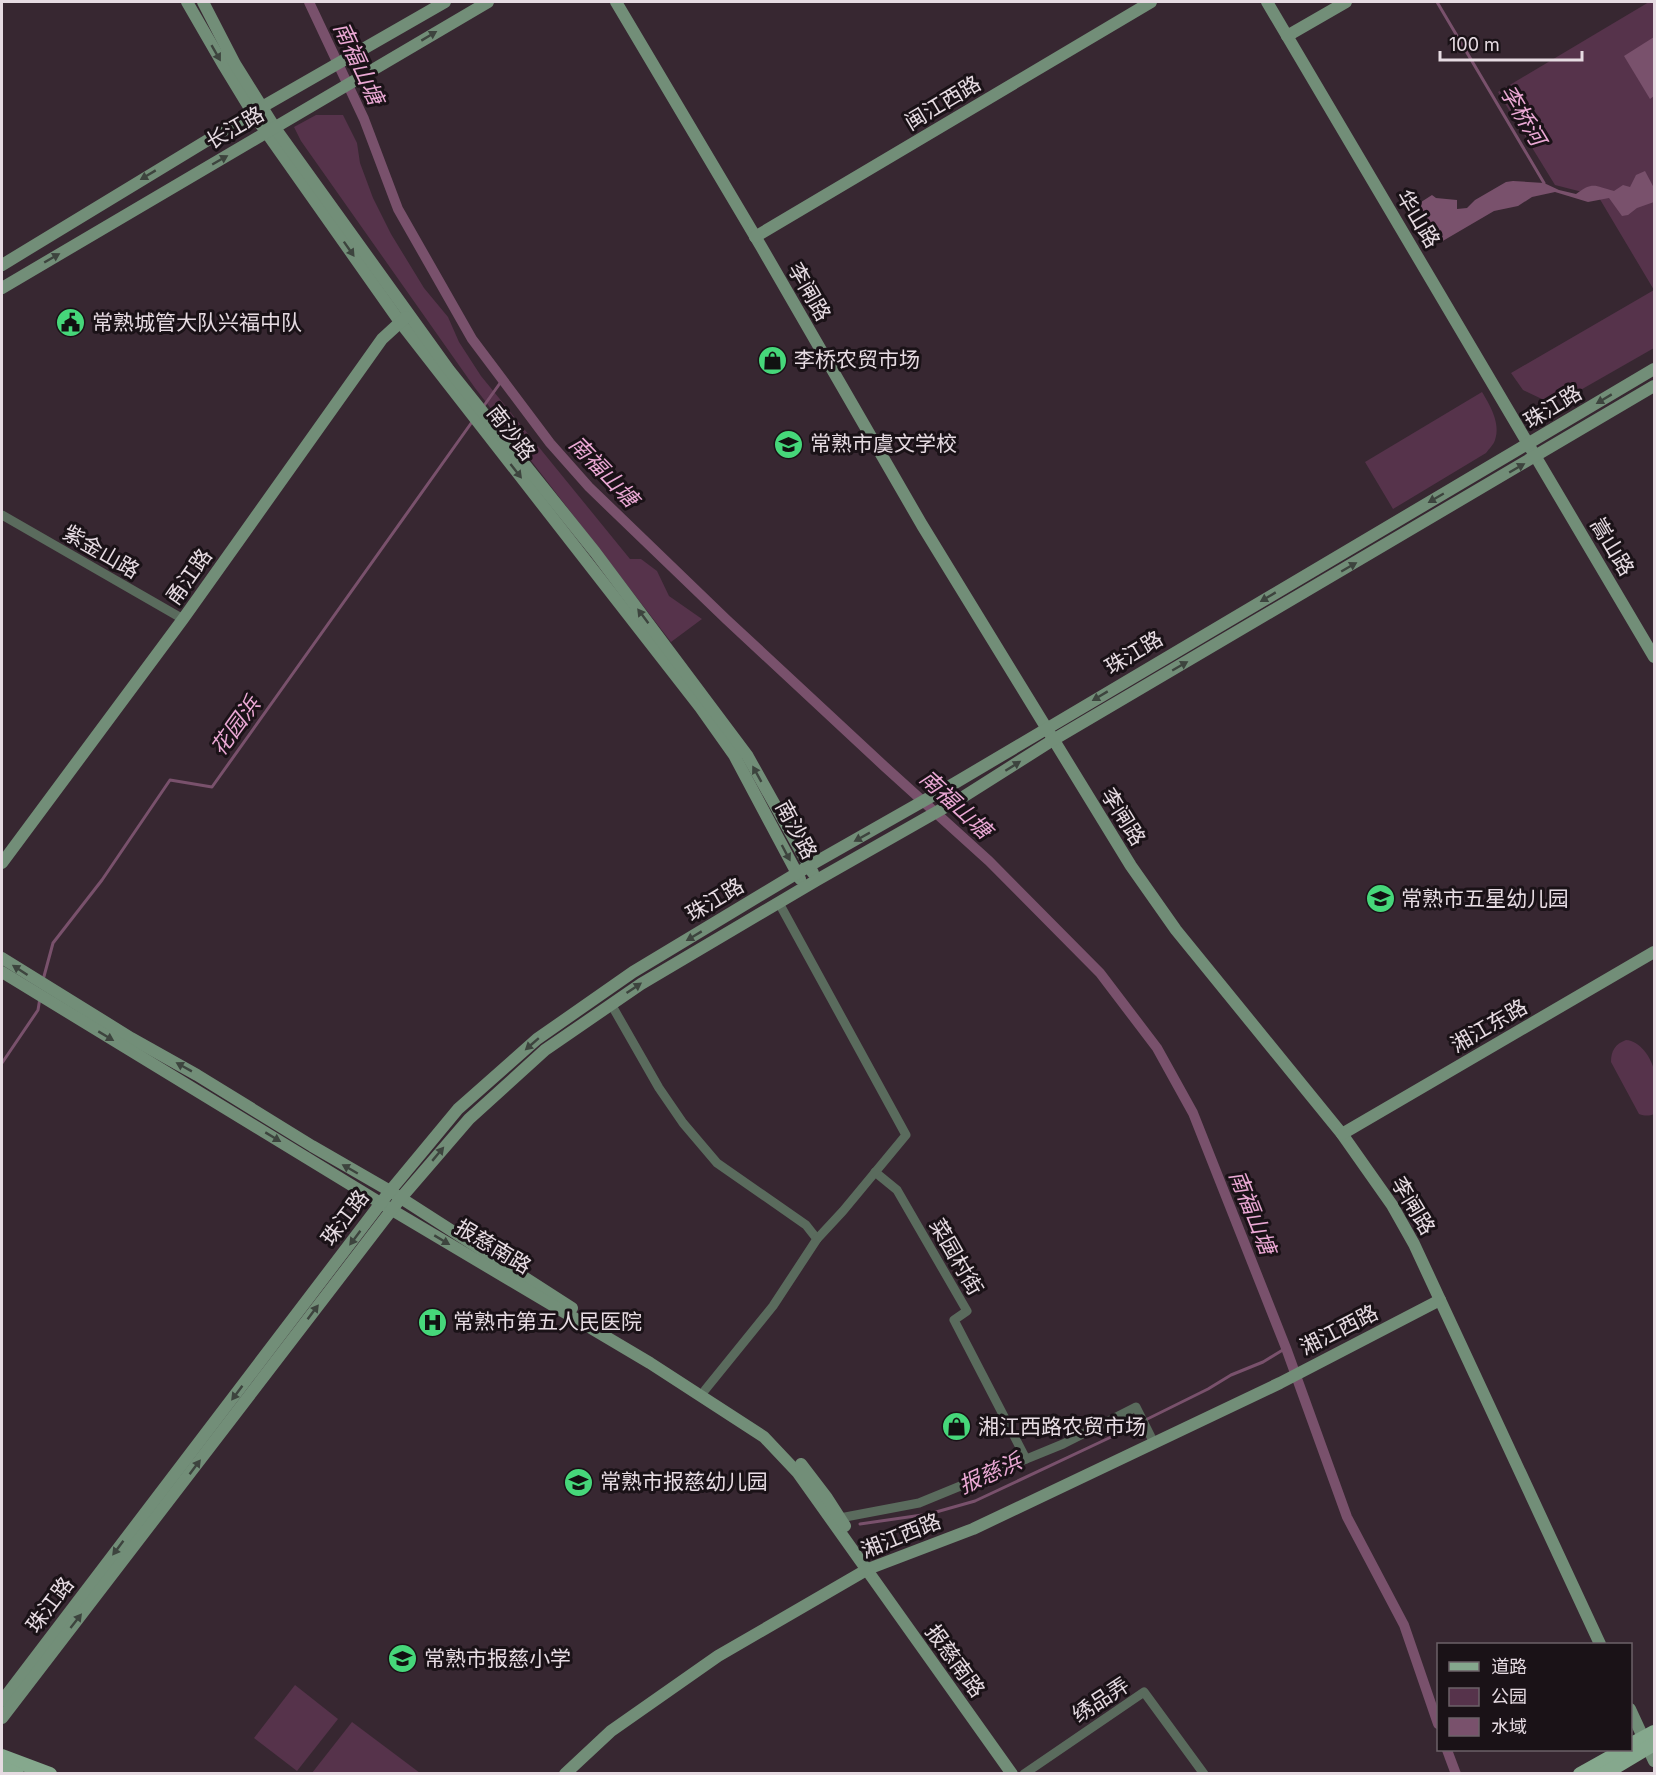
<svg xmlns="http://www.w3.org/2000/svg" width="1656" height="1775" viewBox="0 0 1656 1775" font-family="Inter,'Noto Sans SC',sans-serif">
  <rect width="100%" height="100%" fill="#372731"/>
  <g fill="#56334b">
    <polygon points="1649,2 1654,2 1654,348 1570,396 1544,400 1523,390 1511,373 1654,290 1598,196 1555,185 1498,92"/>
    <polygon points="316,115 343,115 357,143 360,163 373,198 391,234 424,288 448,317 459,342 481,376 630,559 641,559 657,571 669,596 702,619 671,642 475,388 301,141 294,127"/>
    <path d="M1482 392C1490 405 1501 424 1495 440 1494 444 1489 449 1486 453L1393 509 1365 462Z"/>
    <path d="M1626 1040C1640 1041 1651 1057 1654 1070 1656 1081 1654 1102 1654 1114 1649 1116 1645 1116 1639 1114L1611 1062C1611 1051 1615 1044 1626 1040Z"/>
    <polygon points="295,1685 338,1719 297,1771 254,1738"/>
    <polygon points="352,1722 420,1773 312,1773"/>
  </g>
  <g fill="#79516c">
    <polygon points="1654,37 1654,96 1650,99 1624,56"/>
    <path d="M1645 171 1654 188V202L1637 208 1628 215 1622 216 1609 198 1588 202 1555 192 1532 197 1518 206 1494 211 1441 242 1418 204 1432 195 1436 198 1457 200V209L1467 208 1475 200 1506 182 1513 181 1544 183 1559 190 1576 194C1593 181 1595 186 1614 191L1623 185 1630 187 1636 175Z"/>
  </g>
  <g fill="none" stroke-linecap="round" stroke-linejoin="round">
    <g stroke="#79516c" stroke-width="3">
      <polyline points="1437,2 1544,183"/>
      <polyline points="483,407 503,379"/>
      <polyline points="43,980 53,943 102,880 170,780 212,787 472,422"/>
      <polyline points="2,1063 38,1010 40,998"/>
      <polyline points="860,1524 929,1514 975,1501 1109,1438 1208,1389 1231,1375 1263,1362 1286,1348"/>
    </g>
    <g stroke="#79516c" stroke-width="10">
      <polyline points="309,2 364,119 398,209 472,339 550,443 589,487 727,620 884,766 989,861 1100,973 1157,1048 1193,1113 1286,1348 1347,1517 1404,1625 1438,1724"/>
      <polyline points="1447,1750 1456,1774"/>
    </g>
    <g stroke="#5a6b5d" stroke-width="9">
      <polyline points="2,515 183,619"/>
      <polyline points="611,1004 659,1088 683,1123 717,1163 806,1225 817,1239"/>
      <polyline points="875,1172 897,1190 967,1311 954,1320 1026,1459"/>
      <polyline points="705,1390 773,1306 817,1239 843,1211 906,1135 779,903"/>
      <polyline points="840,1518 919,1503 1063,1444 1136,1407 1154,1443"/>
      <polyline points="1024,1774 1144,1692 1204,1774"/>
    </g>
    <g stroke="#728e78" stroke-width="12">
      <polyline points="187,2 224,66 252,112 400,322 700,707 734,755 800,879"/>
      <polyline points="203,2 235,64 275,128 449,370 595,552 747,755 813,873"/>
      <polyline points="616,2 762,248 922,525 1131,866 1176,930 1342,1134 1392,1205 1414,1244 1600,1644"/>
      <polyline points="1267,2 1654,657"/>
      <polyline points="1287,36 1346,2"/>
      <polyline points="755,237 1151,2"/>
      <polyline points="2,265 262,107 445,2"/>
      <polyline points="2,288 488,2"/>
      <polyline points="2,863 183,619 382,339 406,317"/>
      <polyline points="2,958 131,1038 197,1075 312,1146 390,1191 572,1308"/>
      <polyline points="2,972 392,1210 650,1363 764,1437 798,1473 1012,1774"/>
      <polyline points="1342,1134 1654,952"/>
      <polyline points="801,1464 827,1498 845,1526"/>
      <polyline points="2,1701 390,1191 458,1109 537,1039 633,972 809,866 955,783 1654,369"/>
      <polyline points="1630,1709 1654,1761"/>
      <polyline points="2,1718 400,1199 469,1119 545,1050 641,984 817,880 963,797 1053,740 1654,386"/>
      <polyline points="565,1774 611,1731 718,1656 868,1569 973,1529 1280,1383 1440,1300"/>
    </g>
    <g stroke="#85a88d" stroke-width="14">
      <polyline points="1630,1745 1654,1732"/>
      <polyline points="2,1756 50,1774"/>
      <polyline points="2,1768 17,1774"/>
      <polyline points="1580,1774 1623,1750"/>
      <polyline points="1604,1774 1654,1744"/>
    </g>
  </g>
  <defs><path id="oneway-solid" d="M-6-.8H1V-3.2L6.5 0L1 3.2V.8H-6Z" transform="scale(1.5)"/></defs>
  <g fill="#3d443e">
    <use href="#oneway-solid" transform="translate(429 36) rotate(-31)"/>
    <use href="#oneway-solid" transform="translate(216 53) rotate(60)"/>
    <use href="#oneway-solid" transform="translate(220 160) rotate(-30)"/>
    <use href="#oneway-solid" transform="translate(148 175) rotate(149)"/>
    <use href="#oneway-solid" transform="translate(349 249) rotate(55)"/>
    <use href="#oneway-solid" transform="translate(52 258) rotate(-30)"/>
    <use href="#oneway-solid" transform="translate(1604 399) rotate(149)"/>
    <use href="#oneway-solid" transform="translate(1517 468) rotate(-30)"/>
    <use href="#oneway-solid" transform="translate(516 471) rotate(52)"/>
    <use href="#oneway-solid" transform="translate(1436 498) rotate(150)"/>
    <use href="#oneway-solid" transform="translate(1349 567) rotate(-30)"/>
    <use href="#oneway-solid" transform="translate(1268 597) rotate(149)"/>
    <use href="#oneway-solid" transform="translate(643 616) rotate(-127)"/>
    <use href="#oneway-solid" transform="translate(1180 666) rotate(-30)"/>
    <use href="#oneway-solid" transform="translate(1100 696) rotate(149)"/>
    <use href="#oneway-solid" transform="translate(1013 766) rotate(-32)"/>
    <use href="#oneway-solid" transform="translate(757 774) rotate(-119)"/>
    <use href="#oneway-solid" transform="translate(862 837) rotate(151)"/>
    <use href="#oneway-solid" transform="translate(786 853) rotate(62)"/>
    <use href="#oneway-solid" transform="translate(694 936) rotate(149)"/>
    <use href="#oneway-solid" transform="translate(20 970) rotate(-147)"/>
    <use href="#oneway-solid" transform="translate(634 988) rotate(-34)"/>
    <use href="#oneway-solid" transform="translate(106 1036) rotate(31)"/>
    <use href="#oneway-solid" transform="translate(532 1044) rotate(139)"/>
    <use href="#oneway-solid" transform="translate(184 1067) rotate(-151)"/>
    <use href="#oneway-solid" transform="translate(273 1137) rotate(31)"/>
    <use href="#oneway-solid" transform="translate(438 1154) rotate(-50)"/>
    <use href="#oneway-solid" transform="translate(350 1169) rotate(-150)"/>
    <use href="#oneway-solid" transform="translate(355 1238) rotate(127)"/>
    <use href="#oneway-solid" transform="translate(442 1240) rotate(31)"/>
    <use href="#oneway-solid" transform="translate(313 1312) rotate(-53)"/>
    <use href="#oneway-solid" transform="translate(237 1393) rotate(127)"/>
    <use href="#oneway-solid" transform="translate(195 1467) rotate(-53)"/>
    <use href="#oneway-solid" transform="translate(118 1548) rotate(127)"/>
    <use href="#oneway-solid" transform="translate(76 1621) rotate(-52)"/>
  </g>
  <defs>
    <symbol id="civic-disc" viewBox="-11 -11 22 22"><circle r="9.5" fill="#46d77a" stroke="#1a1217"/><path d="M-.6-6.5H3V-4.5H.6V-3L4-1V1h2V6H-6V1h2V-1L-.6-3ZM-1.2 2.5V6h2.4V2.5Z" fill="#111"/></symbol>
    <symbol id="shop-disc" viewBox="-11 -11 22 22"><circle r="9.5" fill="#46d77a" stroke="#1a1217"/><path d="M-5-2.5h2.3a2.7 3.5 0 0 1 5.4 0H5L5.5 6h-11ZM-1.5-2.5h3a1.5 2.3 0 0 0-3 0Z" fill="#111"/></symbol>
    <symbol id="school-disc" viewBox="-11 -11 22 22"><circle r="9.5" fill="#46d77a" stroke="#1a1217"/><path d="M0-5L7-2L0 1L-7-2ZM-4 1L0 2.5L4 1V4Q0 6-4 4Z" fill="#111"/></symbol>
    <symbol id="hospital-disc" viewBox="-11 -11 22 22"><circle r="9.5" fill="#46d77a" stroke="#1a1217"/><path d="M-5-5h3v3.5h4V-5h3V5h-3V1.5h-4V5h-3Z" fill="#111"/></symbol>
  </defs>
  <g fill-rule="evenodd">
    <use href="#civic-disc" x="54" y="306" width="33" height="33"/>
    <use href="#shop-disc" x="756" y="344" width="33" height="33"/>
    <use href="#school-disc" x="772" y="428" width="33" height="33"/>
    <use href="#school-disc" x="1364" y="882" width="33" height="33"/>
    <use href="#hospital-disc" x="416" y="1306" width="33" height="33"/>
    <use href="#shop-disc" x="940" y="1410" width="33" height="33"/>
    <use href="#school-disc" x="562" y="1466" width="33" height="33"/>
    <use href="#school-disc" x="386" y="1642" width="33" height="33"/>
  </g>
  <g text-anchor="middle" stroke-width="6" stroke-linejoin="round" paint-order="stroke">
    <g font-size="21" fill="#e6dbe2" stroke="#1a1217">
      <text transform="translate(943 103) rotate(-31)" y="7">闽江西路</text>
      <text transform="translate(235 128) rotate(-30)" y="7">长江路</text>
      <text transform="translate(1418 219) rotate(59)" y="7">华山路</text>
      <text transform="translate(809 292) rotate(60)" y="7">李闸路</text>
      <text transform="translate(1553 407) rotate(-31)" y="7">珠江路</text>
      <text transform="translate(511 433) rotate(52)" y="7">南沙路</text>
      <text transform="translate(1612 547) rotate(59)" y="7">嵩山路</text>
      <text transform="translate(101 552) rotate(30)" y="7">紫金山路</text>
      <text transform="translate(189 577) rotate(-55)" y="7">甬江路</text>
      <text transform="translate(1134 653) rotate(-31)" y="7">珠江路</text>
      <text transform="translate(1123 817) rotate(58)" y="7">李闸路</text>
      <text transform="translate(796 830) rotate(62)" y="7">南沙路</text>
      <text transform="translate(715 900) rotate(-31)" y="7">珠江路</text>
      <text transform="translate(1489 1026) rotate(-30)" y="7">湘江东路</text>
      <text transform="translate(1413 1206) rotate(59)" y="7">李闸路</text>
      <text transform="translate(345 1218) rotate(-53)" y="7">珠江路</text>
      <text transform="translate(493 1247) rotate(31)" y="7">报慈南路</text>
      <text transform="translate(956 1257) rotate(60)" y="7">菜园村街</text>
      <text transform="translate(1339 1330) rotate(-27)" y="7">湘江西路</text>
      <text transform="translate(901 1536) rotate(-22)" y="7">湘江西路</text>
      <text transform="translate(50 1605) rotate(-53)" y="7">珠江路</text>
      <text transform="translate(955 1661) rotate(54)" y="7">报慈南路</text>
      <text transform="translate(1101 1700) rotate(-33)" y="7">绣品弄</text>
    </g>
    <g font-size="21" fill="#e6dbe2" stroke="#1a1217" text-anchor="start">
      <text x="92" y="330">常熟城管大队兴福中队</text>
      <text x="794" y="367">李桥农贸市场</text>
      <text x="810" y="451">常熟市虞文学校</text>
      <text x="1401" y="906">常熟市五星幼儿园</text>
      <text x="453" y="1329">常熟市第五人民医院</text>
      <text x="978" y="1434">湘江西路农贸市场</text>
      <text x="600" y="1489">常熟市报慈幼儿园</text>
      <text x="424" y="1666">常熟市报慈小学</text>
    </g>
    <g font-size="22" font-style="italic" fill="#eaa8d4" stroke="#1a1217">
      <text transform="translate(359 63) rotate(65)" y="8">南福山塘</text>
      <text transform="translate(1523 115) rotate(59)" y="8">李桥河</text>
      <text transform="translate(604 471) rotate(46)" y="8">南福山塘</text>
      <text transform="translate(235 726) rotate(-54)" y="8">花园浜</text>
      <text transform="translate(956 804) rotate(43)" y="8">南福山塘</text>
      <text transform="translate(1253 1212) rotate(68)" y="8">南福山塘</text>
      <text transform="translate(990 1473) rotate(-24)" y="8">报慈浜</text>
    </g>
  </g>
  <rect width="1656" height="1775" fill="none" stroke="#e6dbe2" stroke-width="6"/>
  <rect x="1437" y="1643" width="195" height="108" fill="#1a1217" stroke="#6c6268" stroke-width="1.5"/>
  <rect x="1449" y="1662" width="30" height="9" fill="#85a88d" stroke="#6c6268" stroke-width="1.5"/>
  <text x="1491" y="1673" font-size="18" fill="#e6dbe2">道路</text>
  <rect x="1449" y="1688" width="30" height="18" fill="#56334b" stroke="#6c6268" stroke-width="1.5"/>
  <text x="1491" y="1703" font-size="18" fill="#e6dbe2">公园</text>
  <rect x="1449" y="1718" width="30" height="18" fill="#79516c" stroke="#6c6268" stroke-width="1.5"/>
  <text x="1491" y="1733" font-size="18" fill="#e6dbe2">水域</text>
  <path d="M1440 51v9h142v-9" fill="none" stroke="#e6dbe2" stroke-width="3"/>
  <text x="1449" y="51" font-size="18" fill="#e6dbe2" stroke="#1a1217" stroke-width="4.5" paint-order="stroke">100 m</text>
</svg>
